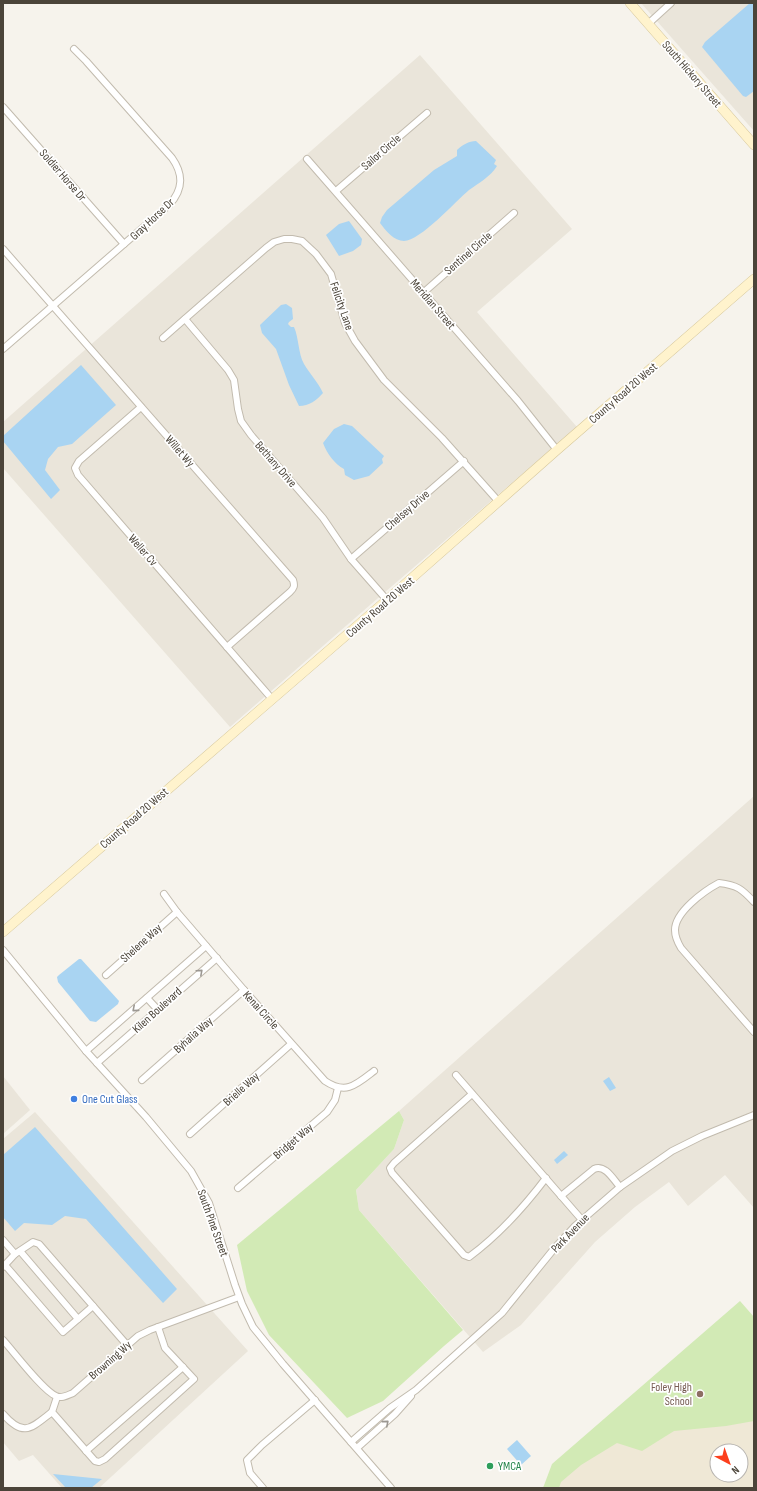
<svg xmlns="http://www.w3.org/2000/svg" width="757" height="1491" viewBox="0 0 757 1491" font-family="'Sofia Sans Condensed',sans-serif">
  <rect width="100%" height="100%" fill="#f6f3ec"/>
  <g fill="#eae5da">
    <polygon points="641,3 754,3 754,131"/>
    <polygon points="420,55 572,229 477,312 577,427 370,605 230,727 3,468 3,422"/>
    <polygon points="754,796 754,1208 725,1175 688,1206 669,1182 635,1207 595,1242 521,1325 483,1352 359,1210 356,1190 394,1149 404,1120 399,1111"/>
    <polygon points="3,1076 30,1110 3,1134"/>
    <polygon points="35,1112 248,1351 99,1488 62,1488 33,1455 19,1461 3,1442 3,1139"/>
  </g>
  <path fill="#efe8d6" fill-rule="evenodd" d="M734 1314 754 1337V1488H542ZM717 1451H741V1475H717Z"/>
  <g fill="#d2eab5">
    <polygon points="399,1111 404,1120 394,1149 356,1190 359,1210 463,1330 444,1346 383,1401 347,1418 269,1335 247,1291 237,1245"/>
    <polygon points="740,1301 754,1317 754,1421 726,1426 674,1431 642,1451 617,1443 581,1465 561,1482 559,1488 543,1488 552,1464"/>
  </g>
  <g fill="#a9d4f2">
    <polygon points="750,3 754,3 754,91 746,97 743,96 702,47 705,42"/>
    <path d="M476 141 496 160 494 164 497 166C490 177 479 183 469 190 456 201 420 241 404 241 394 241 386 231 380 223L382 217 387 210 434 170 457 156V150C462 145 469 141 476 141Z"/>
    <polygon points="349,221 362,239 361,245 353,251 339,256 326,235 339,224"/>
    <path d="M286 304 292 308 293 319 289 322 288 324 291 327H294C299 338 298 353 304 364 310 374 318 382 323 393 317 400 309 406 299 406L289 385 276 349 262 333 260 325 281 305Z"/>
    <polygon points="81,365 116,405 72,444 58,447 48,459 45,470 60,490 51,499 3,441 3,436"/>
    <path d="M344 424 352 426 384 456 382 459 383 463 369 476 354 480 345 475 344 469C335 464 327 454 323 443L334 429Z"/>
    <polygon points="79,959 81,959 119,1001 118,1004 96,1022 90,1021 58,982 57,977 59,975"/>
    <polygon points="609,1077 616,1088 610,1091 603,1081"/>
    <polygon points="35,1127 177,1289 163,1303 86,1219 65,1216 52,1225 24,1223 15,1231 3,1217 3,1155"/>
    <polygon points="564,1151 568,1155 557,1164 554,1160"/>
    <polygon points="517,1440 531,1456 521,1465 507,1449"/>
    <polygon points="53,1474 102,1479 91,1488 66,1488"/>
  </g>
  <g fill="none" stroke-linecap="round" stroke-linejoin="round">
    <defs>
      <g id="street">
        <polyline points="648,24 671,3"/>
        <polyline points="3,107 124,244"/>
        <polyline points="307,159 518,401 557,450"/>
        <polyline points="336,191 427,113"/>
        <path d="M3 249 293 580C295 586 294 588 290 592L227 647"/>
        <polyline points="423,293 514,213"/>
        <polyline points="185,319 228,370 234,380 238,409 241,421 251,435 323,518 351,559 387,600"/>
        <polyline points="163,338 266,248 274,242 284,239 292,239 302,241 316,254 331,274 345,323 355,341 384,380 442,438 499,502"/>
        <path d="M3 349 169 205C183 190 184 175 172 158L86 61 74 49"/>
        <polyline points="141,407 79,461 75,468 78,475 272,699"/>
        <polyline points="351,559 464,461"/>
        <path d="M164 894 177 912 244 990 325 1081C346 1095 356 1085 374 1071"/>
        <path d="M754 902C742 889 737 885 719 883 704 891 675 912 675 930 675 936 678 943 681 948L754 1032"/>
        <polyline points="3,950 86,1051 146,1117 191,1171 209,1203 235,1285 242,1304 253,1327 283,1364 391,1488"/>
        <polyline points="106,975 177,912"/>
        <polyline points="147,998 158,1010"/>
        <polyline points="86,1051 206,946"/>
        <polyline points="97,1063 217,958"/>
        <polyline points="456,1075 582,1220"/>
        <polyline points="142,1080 244,990"/>
        <path d="M472 1094 394 1163 390 1168 392 1173 464 1255 469 1257C499 1235 524 1207 546 1178"/>
        <polyline points="190,1134 291,1044"/>
        <polyline points="238,1188 327,1112 335,1100 338,1088"/>
        <path d="M561 1196 594 1169C605 1164 613 1179 620 1187"/>
        <polyline points="3,1240 15,1254 3,1267"/>
        <polyline points="20,1251 78,1319"/>
        <polyline points="15,1254 33,1242 39,1244 127,1345"/>
        <polyline points="5,1265 63,1332 93,1306"/>
        <path d="M3 1340C14 1352 43 1391 56 1396 61 1399 68 1395 73 1393L138 1336 150 1330 239 1297"/>
        <polyline points="57,1397 52,1412 95,1461 99,1462 105,1459 194,1379 165,1348 158,1327"/>
        <path d="M3 1414C24 1438 31 1428 52 1412"/>
        <polyline points="351,1442 390,1408 416,1390 502,1313 553,1250 575,1226 620,1187 672,1151 702,1136 754,1115"/>
        <polyline points="357,1448 395,1414 411,1396"/>
        <polyline points="86,1451 183,1367"/>
        <polyline points="263,1488 250,1473 247,1460 262,1445 315,1400"/>
      </g>
      <g id="secondary">
        <polyline points="630,3 754,145"/>
        <polyline points="3,932 387,600 557,450 754,279"/>
      </g>
    </defs>
    <use href="#street" stroke="#c2bbae" stroke-width="8"/>
    <use href="#secondary" stroke="#d6c79b" stroke-width="10"/>
    <use href="#street" stroke="#fff" stroke-width="6"/>
    <use href="#secondary" stroke="#fff3cd" stroke-width="9"/>
  </g>
  <defs><path id="oneway-chevron" d="M-2-3.5L2.5 0L-2 3.5" fill="none" stroke-width="1.6" stroke-linecap="round" stroke-linejoin="round"/></defs>
  <g stroke="#9c9892">
    <use href="#oneway-chevron" transform="translate(200 972) rotate(-42)"/>
    <use href="#oneway-chevron" transform="translate(135 1009) rotate(139)"/>
    <use href="#oneway-chevron" transform="translate(386 1423) rotate(-41)"/>
  </g>
  <circle fill="#3f7fe0" stroke="#fff" stroke-width="1.5" cx="74" cy="1099" r="4"/>
  <circle fill="#8d6e63" stroke="#fff" stroke-width="1.5" cx="700" cy="1394" r="4"/>
  <circle fill="#2e9e5b" stroke="#fff" stroke-width="1.5" cx="490" cy="1466" r="4"/>
  <g text-anchor="middle" stroke-width="3.5" stroke-linejoin="round" paint-order="stroke">
    <g font-size="12" fill="#4b4439" stroke="#fff">
      <text transform="translate(692 74) rotate(49)" y="4">South Hickory Street</text>
      <text transform="translate(381 152) rotate(-41)" y="4">Sailor Circle</text>
      <text transform="translate(63 175) rotate(49)" y="4">Soldier Horse Dr</text>
      <text transform="translate(152 219) rotate(-43)" y="4">Gray Horse Dr</text>
      <text transform="translate(468 253) rotate(-41)" y="4">Sentinel Circle</text>
      <text transform="translate(433 304) rotate(49)" y="4">Meridian Street</text>
      <text transform="translate(342 306) rotate(71)" y="4">Felicity Lane</text>
      <text transform="translate(623 393) rotate(-41)" y="4">County Road 20 West</text>
      <text transform="translate(180 451) rotate(49)" y="4">Willet Wy</text>
      <text transform="translate(276 464) rotate(49)" y="4">Bethany Drive</text>
      <text transform="translate(407 510) rotate(-41)" y="4">Chelsey Drive</text>
      <text transform="translate(143 550) rotate(49)" y="4">Weller Cv</text>
      <text transform="translate(380 607) rotate(-41)" y="4">County Road 20 West</text>
      <text transform="translate(134 818) rotate(-41)" y="4">County Road 20 West</text>
      <text transform="translate(141 943) rotate(-42)" y="4">Shelene Way</text>
      <text transform="translate(157 1010) rotate(-42)" y="4">Kilen Boulevard</text>
      <text transform="translate(261 1010) rotate(48)" y="4">Kenai Circle</text>
      <text transform="translate(193 1035) rotate(-42)" y="4">Byhalia Way</text>
      <text transform="translate(241 1089) rotate(-42)" y="4">Brielle Way</text>
      <text transform="translate(293 1141) rotate(-41)" y="4">Bridget Way</text>
      <text transform="translate(213 1223) rotate(70)" y="4">South Pine Street</text>
      <text transform="translate(570 1233) rotate(-46)" y="4">Park Avenue</text>
      <text transform="translate(110 1360) rotate(-41)" y="4">Browning Wy</text>
    </g>
    <g font-size="12" fill="#366cbe" stroke="#fff" text-anchor="start">
      <text x="82" y="1103">One Cut Glass</text>
    </g>
    <g font-size="12" fill="#785e54" stroke="#fff" text-anchor="end">
      <text x="692" y="1391">Foley High<tspan x="692" dy="14">School</tspan></text>
    </g>
    <g font-size="12" fill="#27864d" stroke="#fff" text-anchor="start">
      <text x="498" y="1470">YMCA</text>
    </g>
  </g>
  <rect width="757" height="1491" fill="none" stroke="#4b4439" stroke-width="8"/>
  <g transform="translate(729 1463) rotate(139)"><circle r="19" fill="#ffffff" stroke="#b7b4b0"/>
  <path d="M0-3L7 15L0 10L-7 15Z" fill="#fc3f1d"/>
  <text y="-6" font-size="11" font-weight="bold" text-anchor="middle" fill="#4b4439">N</text>
  </g>
</svg>
